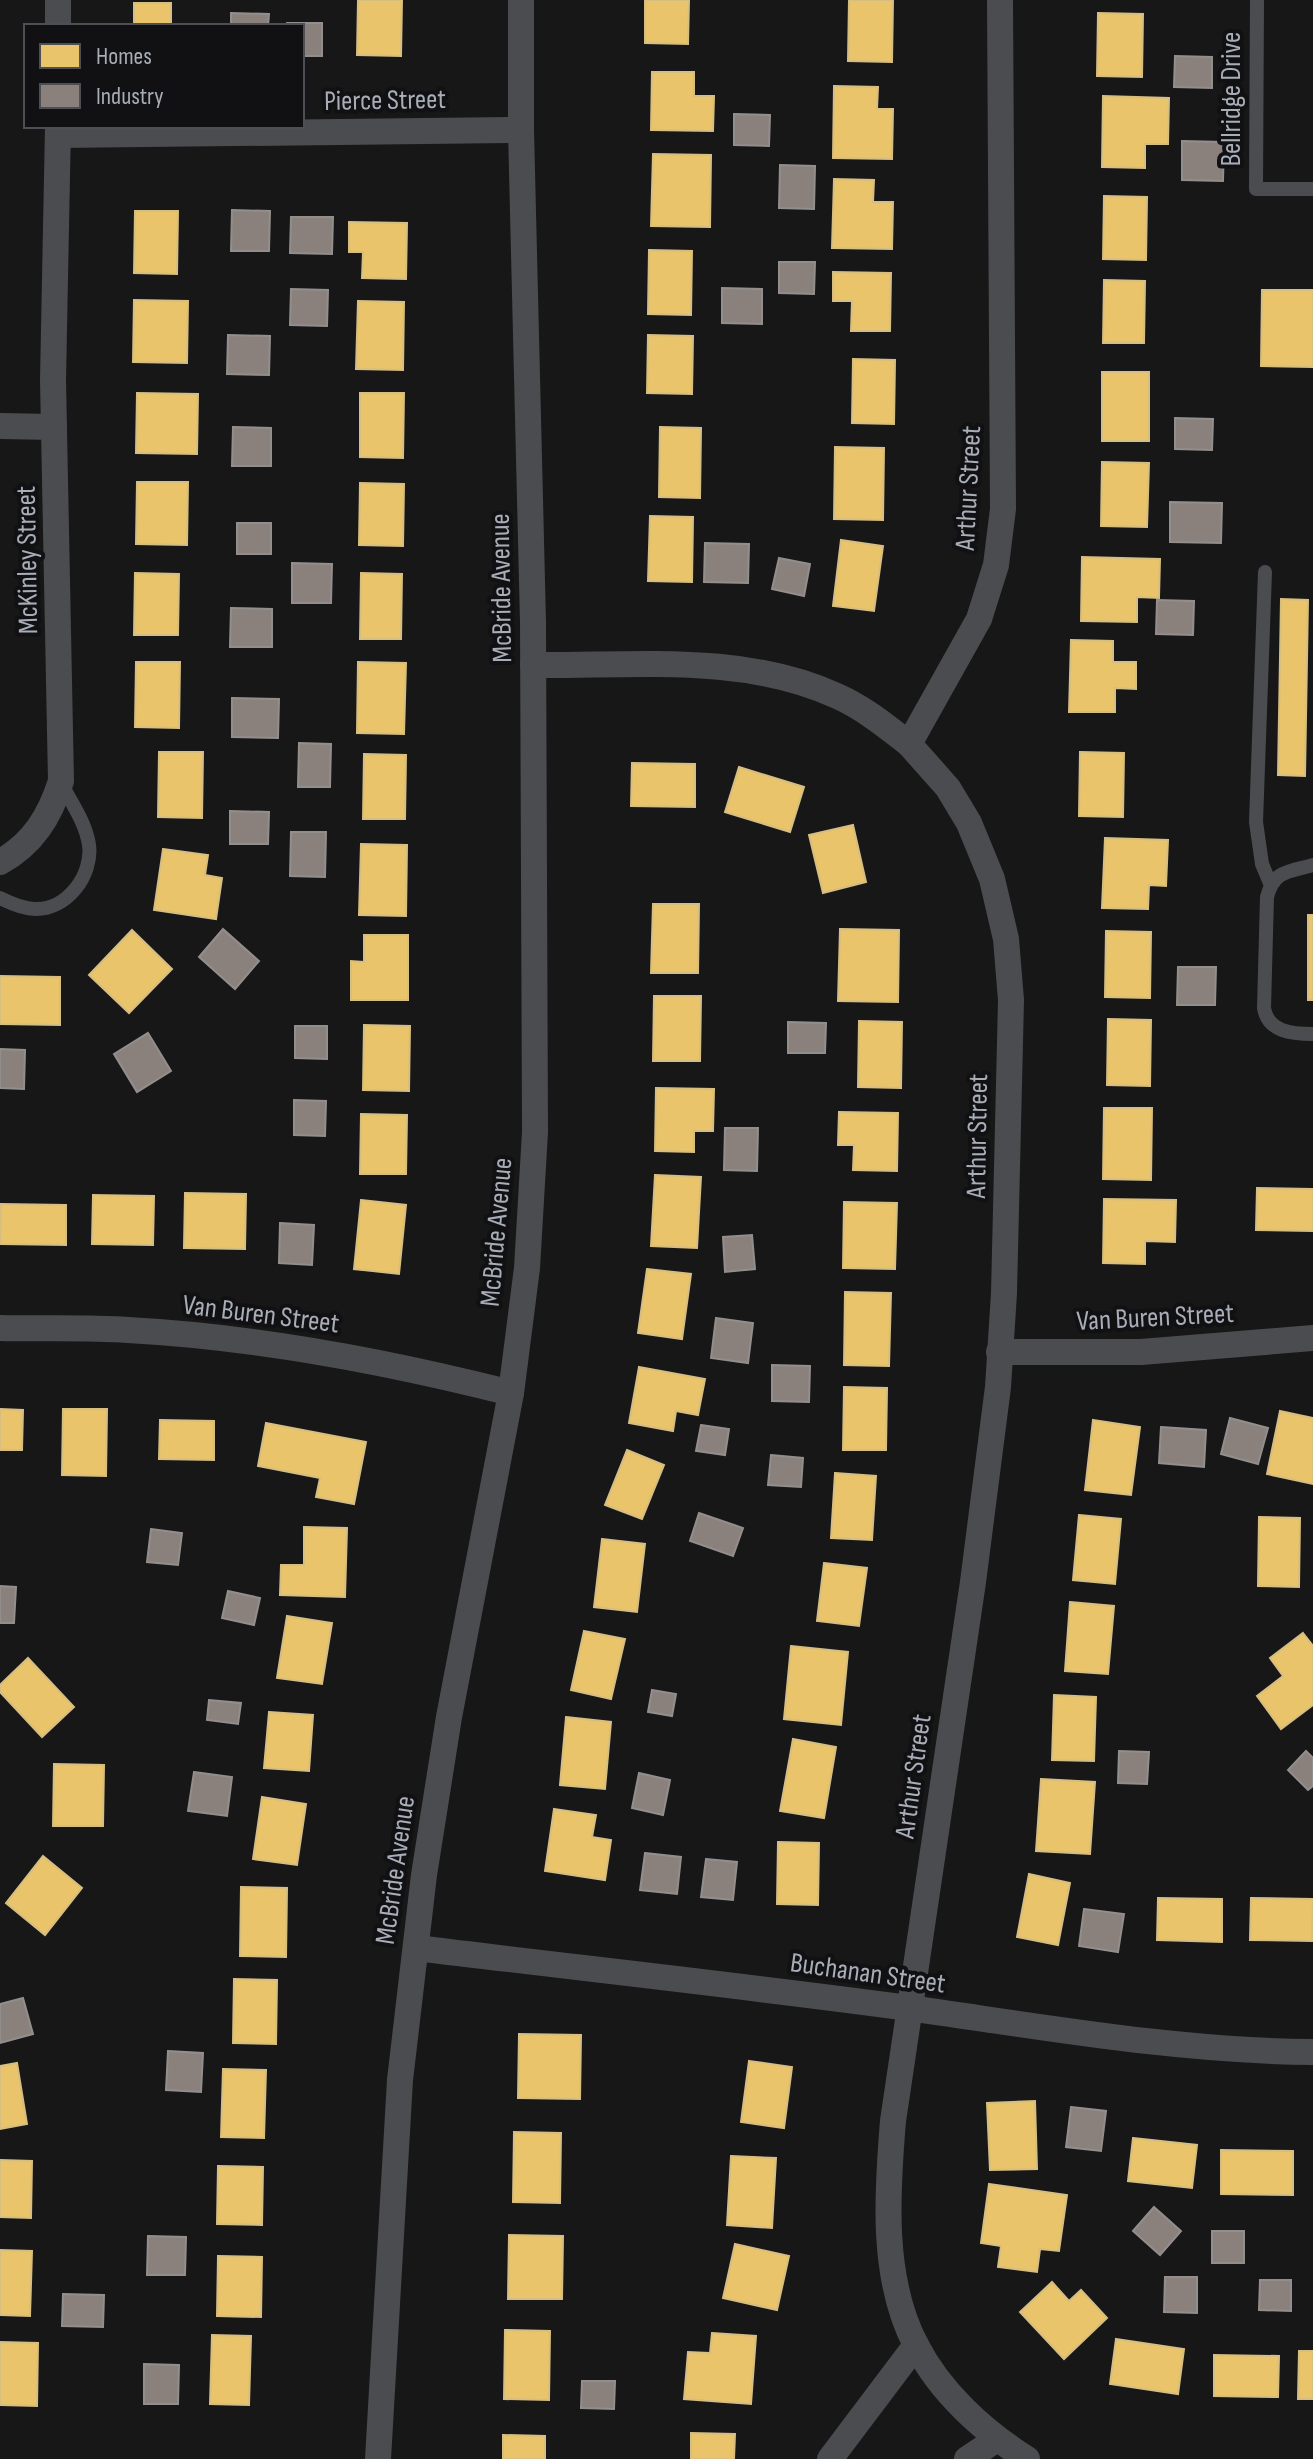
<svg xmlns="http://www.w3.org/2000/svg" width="1313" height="2459" viewBox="0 0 1313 2459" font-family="'Sofia Sans Condensed',sans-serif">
  <rect width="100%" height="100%" fill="#171717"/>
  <g fill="#e9c46a" stroke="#d6bd81" stroke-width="2">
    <polygon points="358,0 402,0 401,56 357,55"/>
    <polygon points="645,0 689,0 688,44 645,43"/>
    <polygon points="849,0 893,0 892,62 848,61"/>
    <rect x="134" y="3" width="37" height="23"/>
    <polygon points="1098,13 1143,14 1142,77 1097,76"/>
    <polygon points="652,72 694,72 694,96 714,96 713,131 651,130"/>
    <polygon points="834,86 878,87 877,109 893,109 892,159 833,158"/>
    <polygon points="1103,96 1169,98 1168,144 1145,144 1145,168 1102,167"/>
    <polygon points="653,154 711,155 710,227 651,226"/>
    <polygon points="834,179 874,180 873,202 893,202 892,249 832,248"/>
    <polygon points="1104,196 1147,197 1146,260 1103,259"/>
    <polygon points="135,211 178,211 177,274 134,273"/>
    <polygon points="349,222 407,223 406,279 362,278 363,252 349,252"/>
    <polygon points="649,250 692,251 691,315 648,314"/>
    <polygon points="833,272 891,273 890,331 851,331 852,301 833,301"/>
    <polygon points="1104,280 1145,281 1144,343 1103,343"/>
    <polygon points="1262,290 1313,290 1313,367 1261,366"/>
    <polygon points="134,300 188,301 187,363 133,362"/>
    <polygon points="358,301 404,302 403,370 356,369"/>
    <polygon points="648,335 693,336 692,394 647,393"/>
    <polygon points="853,359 895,360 894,424 852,423"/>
    <rect x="1102" y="372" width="47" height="69"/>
    <polygon points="137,393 198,394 197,454 136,453"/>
    <polygon points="360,393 404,393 403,458 360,457"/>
    <polygon points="660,427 701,428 700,498 659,497"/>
    <polygon points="835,447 884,448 883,520 834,519"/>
    <polygon points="1102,462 1149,463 1147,527 1101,526"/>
    <polygon points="137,482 188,482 187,545 136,544"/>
    <polygon points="360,483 404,484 403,546 359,545"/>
    <polygon points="650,516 693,517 692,582 648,581"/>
    <polygon points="841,540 883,546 874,611 833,606"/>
    <polygon points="1082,557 1160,559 1159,598 1137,597 1137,622 1081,621"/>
    <polygon points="135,573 179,574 178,635 134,635"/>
    <polygon points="361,573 402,574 401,639 360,639"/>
    <polygon points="1281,599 1308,600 1305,776 1278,775"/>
    <polygon points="1071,640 1113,641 1113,662 1136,662 1136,689 1115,688 1115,712 1069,712"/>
    <polygon points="136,662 180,662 179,728 135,727"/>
    <polygon points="358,662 406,663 404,734 357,733"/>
    <polygon points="159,752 203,752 202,818 158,817"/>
    <polygon points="1080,752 1124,753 1123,817 1079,816"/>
    <polygon points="364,754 406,755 405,819 363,819"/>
    <polygon points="632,763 695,764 695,807 631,806"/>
    <polygon points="739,767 804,787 790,832 725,812"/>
    <polygon points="853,825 866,882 823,893 809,835"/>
    <polygon points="1105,838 1168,840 1166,886 1149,885 1148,909 1102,908"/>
    <polygon points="361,844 407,845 406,916 359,915"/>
    <polygon points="163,849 208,855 205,875 222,878 216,919 154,910"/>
    <polygon points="653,904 699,904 698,973 651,973"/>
    <rect x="1308" y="915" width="5" height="85"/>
    <polygon points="840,929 899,930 898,1002 838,1001"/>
    <polygon points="132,930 172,969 129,1013 89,975"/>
    <polygon points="1106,931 1151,932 1150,998 1105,997"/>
    <polygon points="364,935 408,935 408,1000 351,1000 351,961 364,962"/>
    <polygon points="0,976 60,977 60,1025 0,1024"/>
    <polygon points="654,996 701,996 700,1061 653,1061"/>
    <polygon points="1108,1019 1151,1020 1150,1086 1107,1085"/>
    <polygon points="859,1021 902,1022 901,1088 858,1087"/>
    <polygon points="364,1025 410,1026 409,1091 363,1090"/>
    <polygon points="656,1088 714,1089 713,1131 694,1131 694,1152 655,1151"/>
    <polygon points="1104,1108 1152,1108 1151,1180 1103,1179"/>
    <polygon points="839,1112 898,1113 897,1171 853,1170 854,1145 838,1145"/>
    <polygon points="361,1114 407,1115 406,1174 360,1174"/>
    <polygon points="655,1175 701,1177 697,1248 651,1246"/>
    <polygon points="1257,1188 1313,1189 1313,1231 1256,1230"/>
    <polygon points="185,1193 246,1194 245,1249 184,1248"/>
    <polygon points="93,1195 154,1196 153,1245 92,1244"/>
    <polygon points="1104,1199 1176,1200 1175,1242 1145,1241 1145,1264 1103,1263"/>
    <polygon points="361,1200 406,1205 399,1274 354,1269"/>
    <polygon points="844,1202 897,1203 895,1269 843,1268"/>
    <polygon points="1,1204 66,1205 66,1245 0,1244"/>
    <polygon points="647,1269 691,1274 682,1339 638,1333"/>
    <polygon points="845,1292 891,1293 889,1366 844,1365"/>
    <polygon points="639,1367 705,1379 698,1415 676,1411 673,1431 629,1423"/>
    <polygon points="844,1387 887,1388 886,1450 843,1450"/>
    <polygon points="0,1409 23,1410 22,1450 0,1450"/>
    <polygon points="63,1409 107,1409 106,1476 62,1475"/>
    <polygon points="1280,1411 1313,1418 1313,1484 1267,1474"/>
    <polygon points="160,1420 214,1421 214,1460 159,1459"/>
    <polygon points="1093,1420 1140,1427 1131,1495 1085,1490"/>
    <polygon points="266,1423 366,1442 354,1504 316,1497 320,1478 258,1466"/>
    <polygon points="627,1450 664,1465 642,1519 605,1505"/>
    <polygon points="835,1473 876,1476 872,1540 831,1538"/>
    <polygon points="1079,1515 1121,1519 1115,1584 1073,1580"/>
    <polygon points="1259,1517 1300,1518 1299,1587 1258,1586"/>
    <polygon points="304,1527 347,1528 345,1597 280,1595 281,1565 304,1565"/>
    <polygon points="602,1539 645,1544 637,1612 594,1607"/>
    <polygon points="824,1563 867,1568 859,1626 817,1621"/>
    <polygon points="1070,1602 1114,1606 1108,1674 1065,1671"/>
    <polygon points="287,1616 332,1623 322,1684 277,1678"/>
    <polygon points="584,1631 625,1639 611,1699 571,1690"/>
    <polygon points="1303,1633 1313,1646 1313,1705 1281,1729 1257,1696 1283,1676 1270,1658"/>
    <polygon points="791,1646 848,1652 841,1725 784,1719"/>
    <polygon points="28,1658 74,1707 42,1737 0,1692 0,1685"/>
    <polygon points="1054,1695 1096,1697 1094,1761 1052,1760"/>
    <polygon points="269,1712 313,1715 309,1771 264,1768"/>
    <polygon points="566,1717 611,1722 605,1789 560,1785"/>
    <polygon points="793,1739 836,1747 824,1818 780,1811"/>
    <polygon points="54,1764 104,1765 103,1826 53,1826"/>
    <polygon points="1041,1779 1095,1782 1090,1854 1036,1851"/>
    <polygon points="262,1797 306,1804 297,1865 253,1859"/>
    <polygon points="554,1809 596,1815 592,1837 611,1840 605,1880 545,1871"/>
    <polygon points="778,1842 819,1843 818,1905 777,1904"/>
    <polygon points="43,1856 82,1888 45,1935 6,1903"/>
    <polygon points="1029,1874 1070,1883 1058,1945 1017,1937"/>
    <polygon points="241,1887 287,1888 286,1957 240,1956"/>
    <polygon points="1158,1898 1222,1899 1222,1942 1157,1940"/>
    <polygon points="1251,1898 1313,1899 1312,1941 1250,1940"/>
    <polygon points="234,1979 277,1980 276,2044 233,2043"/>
    <polygon points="519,2034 581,2035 580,2099 518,2098"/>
    <polygon points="749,2061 792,2067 784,2128 741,2122"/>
    <polygon points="17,2063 27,2124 0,2129 0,2066"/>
    <polygon points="223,2069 266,2070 264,2138 221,2137"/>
    <polygon points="1035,2101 1037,2169 990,2170 987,2103"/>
    <polygon points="514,2132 561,2133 560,2203 513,2202"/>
    <polygon points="1133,2138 1197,2145 1192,2188 1128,2181"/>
    <polygon points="1221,2150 1293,2151 1293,2195 1221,2194"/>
    <polygon points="731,2156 776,2158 772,2228 727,2225"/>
    <polygon points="0,2160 32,2161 31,2218 0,2217"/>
    <polygon points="218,2166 263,2167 262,2225 217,2224"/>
    <polygon points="989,2184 1067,2195 1059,2251 1040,2249 1037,2272 998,2267 1001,2246 981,2243"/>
    <polygon points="509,2235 563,2236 562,2299 508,2299"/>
    <polygon points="735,2244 789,2256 777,2310 723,2298"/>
    <polygon points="0,2250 32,2251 30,2316 0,2315"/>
    <polygon points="218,2256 262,2257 261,2317 217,2316"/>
    <polygon points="1052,2282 1069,2301 1081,2290 1107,2318 1064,2359 1020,2312"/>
    <polygon points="505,2330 550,2331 549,2400 504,2399"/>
    <polygon points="712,2333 756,2336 751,2404 684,2399 688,2352 710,2353"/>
    <polygon points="212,2335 251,2336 249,2405 210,2404"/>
    <polygon points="1116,2339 1184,2349 1178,2394 1110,2384"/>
    <polygon points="0,2342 38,2343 37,2406 0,2405"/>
    <polygon points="1299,2351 1313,2351 1313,2399 1298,2399"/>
    <polygon points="1214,2355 1279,2356 1278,2397 1214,2396"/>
    <polygon points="691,2433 735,2434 734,2459 691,2459"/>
    <polygon points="503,2435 545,2436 545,2459 503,2459"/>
  </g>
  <g fill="#8a817c" stroke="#938e8e" stroke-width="2">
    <polygon points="231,13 269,14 268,26 231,26"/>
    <polygon points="287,23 322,23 322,56 302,56 302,26 286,26"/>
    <polygon points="1175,56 1212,57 1212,88 1174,87"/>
    <polygon points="734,114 770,115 769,146 734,145"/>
    <polygon points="1182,141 1224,142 1223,181 1182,180"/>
    <polygon points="780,165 815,166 814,209 779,208"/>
    <polygon points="232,210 270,211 269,251 231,251"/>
    <polygon points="291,217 333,217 332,254 290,253"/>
    <polygon points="779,262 815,262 814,294 779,293"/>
    <polygon points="722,288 762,289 762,324 722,323"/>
    <polygon points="291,289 328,290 327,326 290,325"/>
    <polygon points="228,335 270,336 269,375 227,374"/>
    <polygon points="1175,418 1213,419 1212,450 1175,449"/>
    <polygon points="233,427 271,428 271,466 232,466"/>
    <polygon points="1170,502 1222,503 1221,543 1170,542"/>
    <rect x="237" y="523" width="34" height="31"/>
    <polygon points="705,543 749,544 748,583 704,582"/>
    <polygon points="779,558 810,564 804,596 772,589"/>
    <polygon points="292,563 332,564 331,603 292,603"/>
    <polygon points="1157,600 1194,601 1193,635 1156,634"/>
    <polygon points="231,608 272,609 272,647 230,647"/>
    <polygon points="232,698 279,699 278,738 232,737"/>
    <polygon points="299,743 331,744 330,787 298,787"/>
    <polygon points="230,811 269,812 268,844 230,844"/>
    <polygon points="291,832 326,832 325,877 290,876"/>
    <polygon points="223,929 259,961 235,989 199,957"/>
    <polygon points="1178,967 1216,967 1215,1005 1177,1005"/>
    <polygon points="788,1022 826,1023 825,1053 788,1053"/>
    <polygon points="295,1026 327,1026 327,1059 295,1058"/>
    <polygon points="148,1033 171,1071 137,1092 114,1054"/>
    <polygon points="0,1049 25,1050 24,1089 0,1088"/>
    <polygon points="294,1100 326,1101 325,1136 294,1135"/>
    <polygon points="725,1128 758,1128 757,1171 724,1170"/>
    <polygon points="280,1223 314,1225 312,1265 279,1263"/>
    <polygon points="752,1235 755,1269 725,1272 723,1237"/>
    <polygon points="716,1318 753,1323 748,1363 711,1358"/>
    <polygon points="772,1365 810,1366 809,1402 772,1401"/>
    <polygon points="1230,1418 1268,1428 1258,1464 1221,1454"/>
    <polygon points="701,1425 729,1429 725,1455 696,1451"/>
    <polygon points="1161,1427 1206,1430 1204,1467 1159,1463"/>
    <polygon points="771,1455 803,1458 801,1487 768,1485"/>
    <polygon points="699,1513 743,1528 733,1556 690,1541"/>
    <polygon points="151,1529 182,1533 178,1565 147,1562"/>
    <polygon points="0,1586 16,1587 14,1623 0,1623"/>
    <polygon points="228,1591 260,1598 254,1625 222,1618"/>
    <polygon points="652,1690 676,1694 672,1716 648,1712"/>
    <polygon points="209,1700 241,1703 238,1724 207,1720"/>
    <polygon points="1119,1751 1149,1752 1147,1784 1118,1783"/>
    <polygon points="1306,1751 1313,1758 1313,1786 1308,1790 1288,1770"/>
    <polygon points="194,1772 232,1777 227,1816 188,1811"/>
    <polygon points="639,1773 670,1780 663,1815 632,1808"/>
    <polygon points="645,1853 681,1857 677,1894 640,1890"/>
    <polygon points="706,1859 737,1862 733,1900 701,1897"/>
    <polygon points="1084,1909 1124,1914 1118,1952 1079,1946"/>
    <polygon points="23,1998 33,2034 0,2043 0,2004"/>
    <polygon points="168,2051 203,2053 201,2092 166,2090"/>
    <polygon points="1071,2107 1106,2111 1101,2151 1066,2147"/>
    <polygon points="1154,2207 1181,2231 1160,2255 1133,2231"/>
    <rect x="1212" y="2231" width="32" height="32"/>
    <polygon points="148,2236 186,2237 185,2275 147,2275"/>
    <polygon points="1165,2277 1197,2277 1197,2313 1164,2312"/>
    <polygon points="1260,2280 1291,2280 1291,2311 1259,2310"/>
    <polygon points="63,2294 104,2295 103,2327 62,2326"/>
    <polygon points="144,2364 179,2365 178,2404 144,2404"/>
    <polygon points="582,2381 615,2381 614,2409 581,2408"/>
  </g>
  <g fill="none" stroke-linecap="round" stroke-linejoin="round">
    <g stroke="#4b4c50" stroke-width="14">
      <polyline points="1257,0 1256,189 1313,189"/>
      <polyline points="1265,572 1256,822 1262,864 1270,883"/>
      <path d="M1313 865C1289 872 1274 870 1267 897L1264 1008C1268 1032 1292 1034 1313 1034"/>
      <path d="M0 898C10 903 25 909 35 909 67 910 93 875 89 845 86 823 71 802 61 783"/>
    </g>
    <g stroke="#4b4c50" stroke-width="26">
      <polyline points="58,0 58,26"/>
      <path d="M1000 0 1003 509 996 565 979 619 909 744 948 788 969 823 992 879 1006 939 1011 1000 1004 1293 998 1387 973 1582 893 2121C887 2193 881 2279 916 2345 940 2392 983 2431 1027 2459"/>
      <polyline points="58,135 521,130"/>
      <polyline points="0,426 54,427"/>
      <path d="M533 665C635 666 743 653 837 696 864 708 886 726 909 744"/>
      <path d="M0 862C33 844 50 816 61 781L53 380 58 126"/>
      <path d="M0 1328C42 1329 85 1327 128 1330 257 1337 385 1361 511 1393"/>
      <polyline points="999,1352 1141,1352 1313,1338"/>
      <path d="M416 1948C580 1968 745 1986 909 2008 1044 2027 1177 2051 1313 2052"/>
      <polyline points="378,2459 400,2080 424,1875 449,1717 511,1393 527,1268 535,1132 533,622 521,130 521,0"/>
      <polyline points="830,2459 916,2345"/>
      <polyline points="967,2459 997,2439"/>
    </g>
  </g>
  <g text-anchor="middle" stroke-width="8" stroke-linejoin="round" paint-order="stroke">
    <g font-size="28" fill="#a8adb8" stroke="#111113">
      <text transform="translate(385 99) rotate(-1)" y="10">Pierce Street</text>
      <text transform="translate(1230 99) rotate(-90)" y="10">Bellridge Drive</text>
      <text transform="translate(967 488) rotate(-87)" y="10">Arthur Street</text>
      <text transform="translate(26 560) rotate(-91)" y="10">McKinley Street</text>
      <text transform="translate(500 588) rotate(-91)" y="10">McBride Avenue</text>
      <text transform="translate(976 1136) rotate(-89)" y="10">Arthur Street</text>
      <text transform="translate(495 1232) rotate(-85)" y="10">McBride Avenue</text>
      <text transform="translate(261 1313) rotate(7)" y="10">Van Buren Street</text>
      <text transform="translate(1155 1316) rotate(-3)" y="10">Van Buren Street</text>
      <text transform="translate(912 1776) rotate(-82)" y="10">Arthur Street</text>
      <text transform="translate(394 1870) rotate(-82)" y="10">McBride Avenue</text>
      <text transform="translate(868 1972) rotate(8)" y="10">Buchanan Street</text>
    </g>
  </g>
  <rect x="24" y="24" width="280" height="104" fill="#111113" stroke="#4d4f55" stroke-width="2"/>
  <rect x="40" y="44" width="40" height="24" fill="#e9c46a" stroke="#4d4f55" stroke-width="2"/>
  <text x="96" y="64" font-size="24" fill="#a8adb8">Homes</text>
  <rect x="40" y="84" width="40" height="24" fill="#8a817c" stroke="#4d4f55" stroke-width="2"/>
  <text x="96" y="104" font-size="24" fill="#a8adb8">Industry</text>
</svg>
